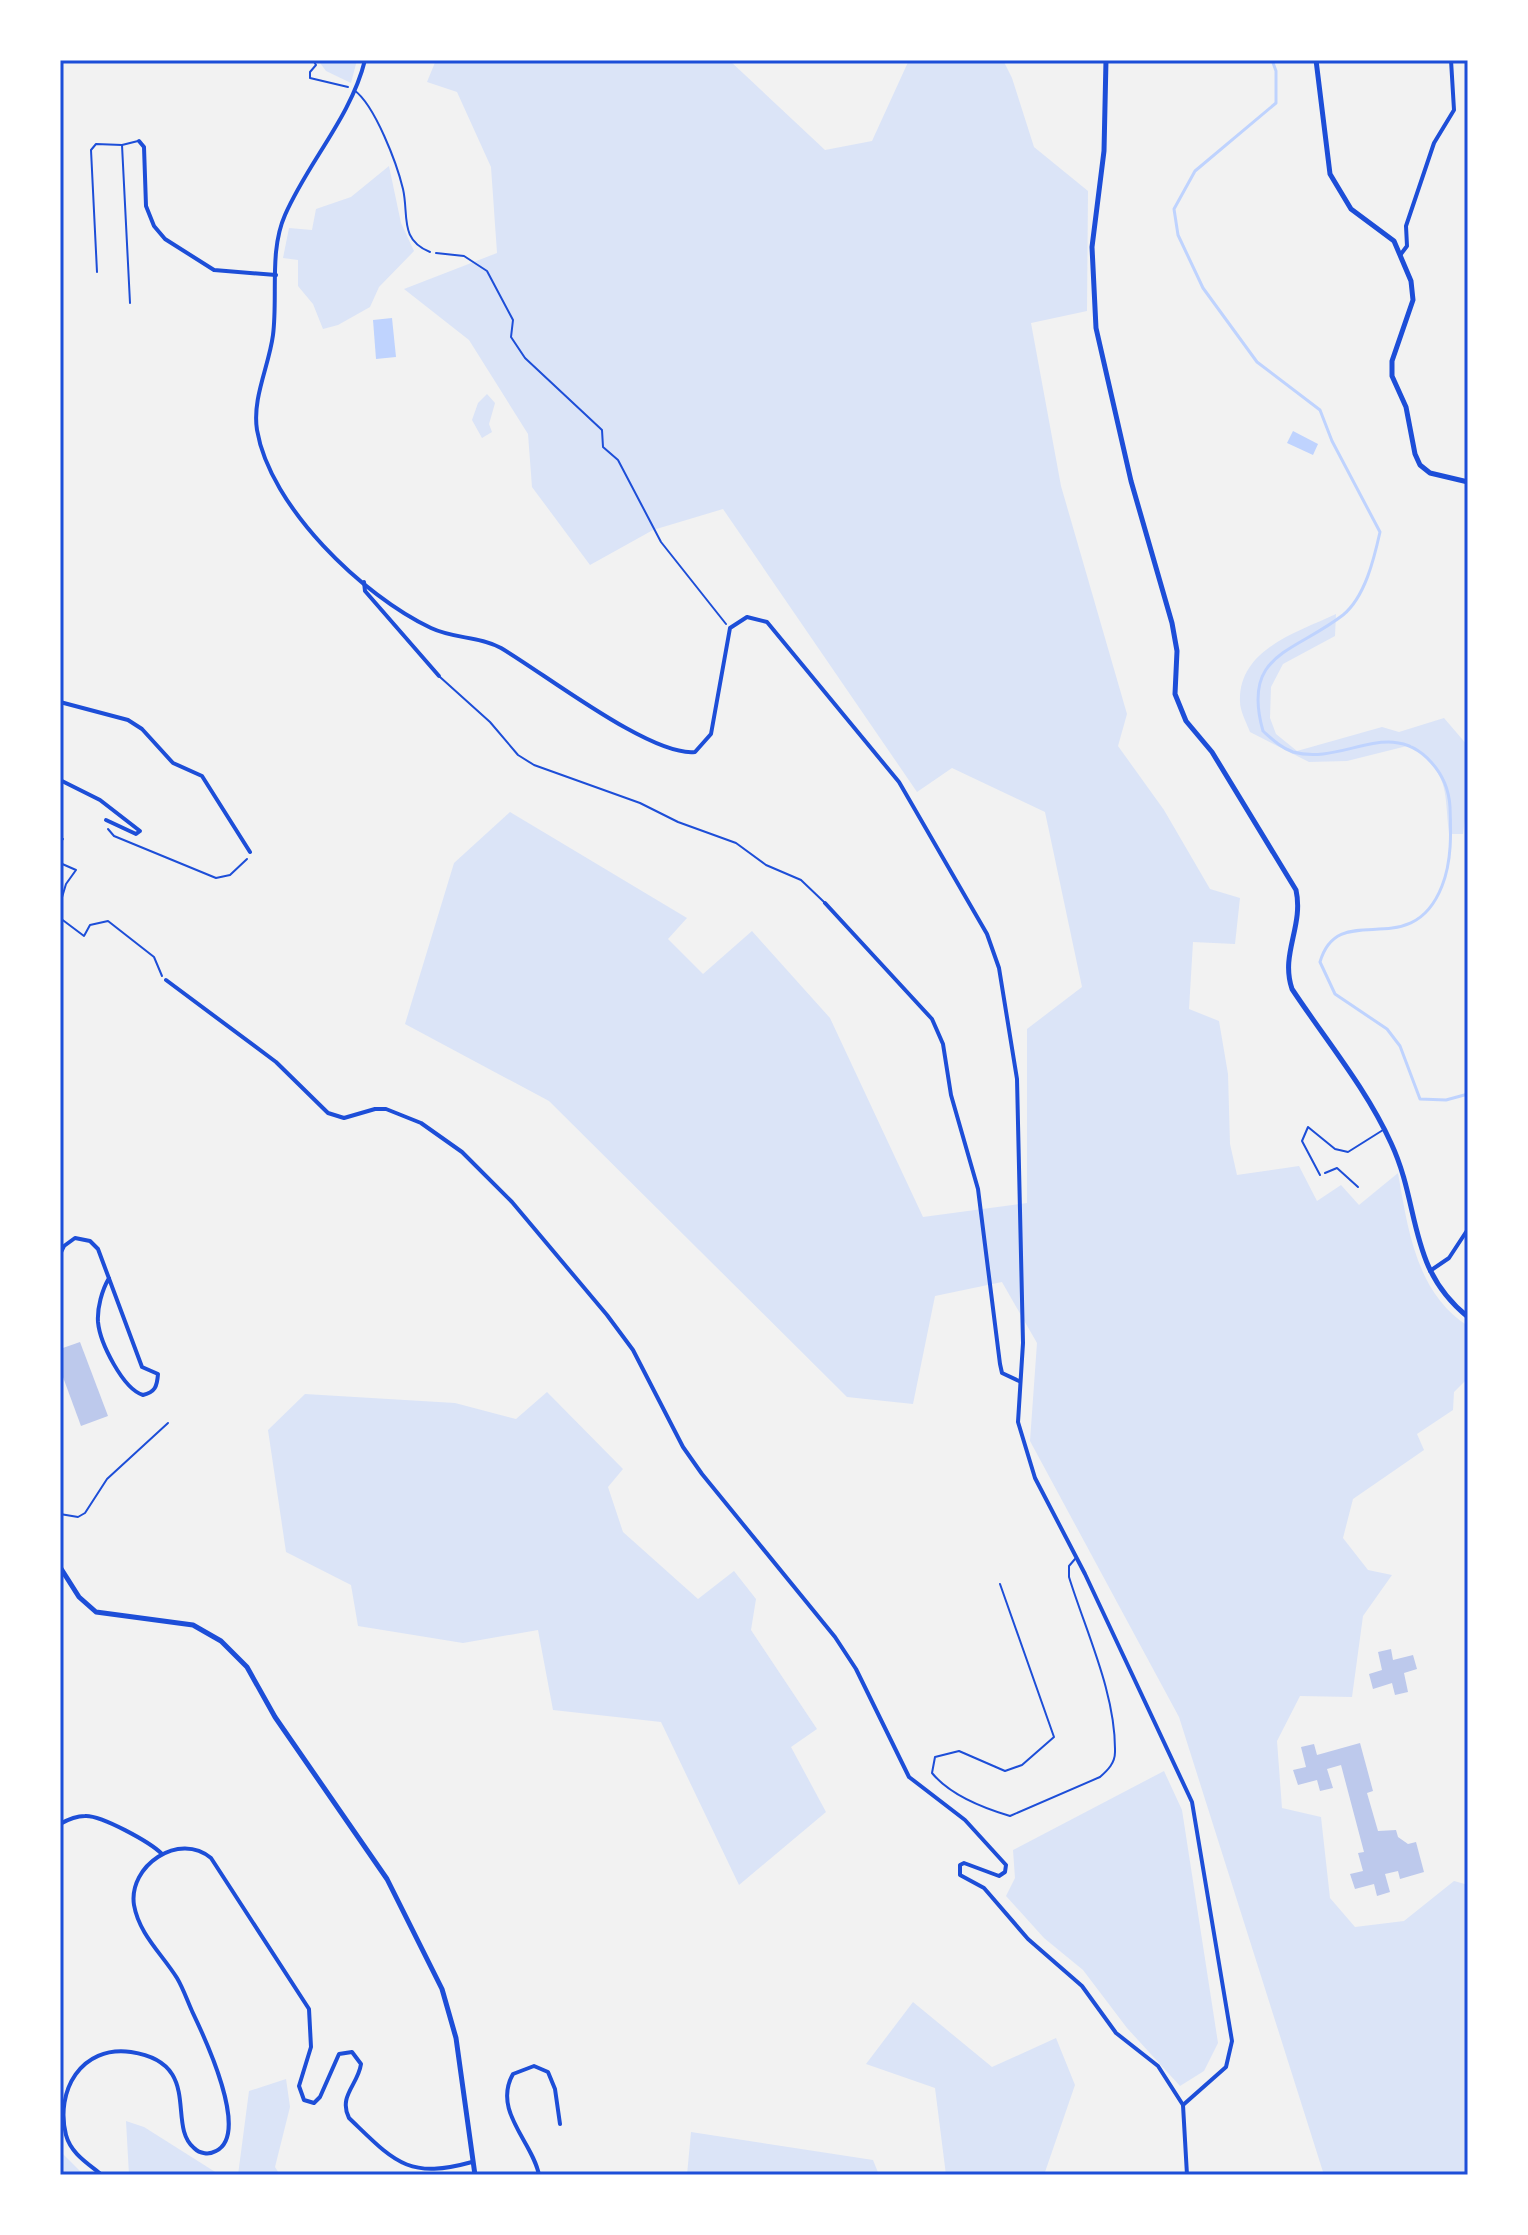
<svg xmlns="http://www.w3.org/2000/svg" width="1528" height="2235" viewBox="0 0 1528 2235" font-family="Jost,sans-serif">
  <rect width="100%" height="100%" fill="#f2f2f2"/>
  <g fill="#dbe4f7">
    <polygon points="318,60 357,60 351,83 326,71"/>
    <path d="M436 60H729L825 150 872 141 909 60H1003L1012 78 1034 147 1088 191 1087 311 1031 323 1061 486 1127 714 1118 746 1164 810 1210 889 1240 898 1235 944 1193 942 1189 1009 1219 1021 1228 1074 1230 1144 1237 1175 1299 1166 1317 1201 1341 1185 1359 1205 1398 1173C1408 1229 1416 1293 1468 1326V1378L1454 1392 1453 1410 1417 1434 1424 1450 1353 1499 1343 1538 1368 1570 1392 1575 1363 1616 1352 1697 1300 1696 1277 1741 1282 1808 1321 1817 1330 1898 1355 1927 1404 1921 1454 1881 1468 1885V2175H1324L1179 1717 1030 1441 1037 1343 1002 1282 935 1296 913 1404 847 1397 549 1101 405 1024 454 863 510 812 687 918 668 939 703 974 752 931 830 1018 923 1217 1027 1203V1029L1082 987 1045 812 952 768 917 792 723 509 653 530 590 565 532 487 528 434 469 340 404 289 497 253 491 167 457 92 427 82Z"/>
    <polygon points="389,166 401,223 414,251 379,287 370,307 338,325 323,329 313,304 298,286 298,260 283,258 289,228 312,230 316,209 351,197"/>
    <polygon points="487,394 495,403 489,424 492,432 482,438 472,420 478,403"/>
    <path d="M1336 614 1335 636 1283 664 1271 687 1270 718 1276 734 1297 751 1382 727 1399 732 1444 718 1468 746V795L1463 834H1449C1444 787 1450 777 1411 745L1347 761 1309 762 1250 732C1247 724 1240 711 1240 702 1238 649 1298 632 1336 614Z"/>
    <polygon points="547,1392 623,1469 608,1487 623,1532 698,1599 734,1571 756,1599 751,1630 817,1729 791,1747 826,1812 739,1885 661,1722 553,1710 538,1630 463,1643 358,1626 351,1585 286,1552 268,1430 305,1394 455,1403 516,1419"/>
    <polygon points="1164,1771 1182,1810 1218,2043 1204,2071 1180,2086 1127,2028 1083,1970 1044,1938 1006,1896 1015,1878 1013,1850"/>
    <polygon points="913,2002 992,2067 1056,2038 1075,2085 1044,2175 946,2175 935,2088 866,2064"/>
    <polygon points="286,2079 290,2107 275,2167 280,2175 238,2175 249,2091"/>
    <polygon points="126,2121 144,2127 220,2175 129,2175"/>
    <polygon points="691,2132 873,2160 879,2175 687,2175"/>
    <polygon points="60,2151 84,2175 60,2175"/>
  </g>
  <g fill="#bfd3fe">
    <polygon points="392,318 396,357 376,359 373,320"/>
    <polygon points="1293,431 1318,444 1313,455 1287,443"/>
  </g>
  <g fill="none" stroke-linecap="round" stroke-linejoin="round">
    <path stroke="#bfd3fe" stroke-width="3" d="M1272 60 1276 71V103L1195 171 1174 209 1178 235 1203 288 1257 362 1320 410 1332 441 1380 532C1374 559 1365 597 1343 615 1294 653 1241 653 1263 731 1272 739 1281 748 1293 752 1343 766 1390 716 1431 762 1443 775 1449 789 1450 807 1451 832 1452 861 1442 886 1411 965 1339 897 1320 962L1335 994 1387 1029 1400 1046 1420 1099 1446 1100 1468 1094"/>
  </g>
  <g fill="#bdc9ec">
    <polygon points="80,1342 108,1416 81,1426 60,1369 60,1349"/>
    <polygon points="1391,1649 1393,1660 1413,1655 1417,1669 1404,1673 1408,1692 1395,1695 1392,1683 1373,1689 1369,1674 1382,1670 1378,1652"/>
    <polygon points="1360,1743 1373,1791 1367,1793 1378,1831 1396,1830 1398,1837 1408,1844 1416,1842 1424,1872 1400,1879 1398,1871 1385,1874 1390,1892 1377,1896 1374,1884 1355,1889 1350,1874 1363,1871 1358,1853 1364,1852 1341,1765 1327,1769 1333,1788 1320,1791 1317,1780 1298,1785 1293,1770 1306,1767 1301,1747 1314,1744 1317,1755"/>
  </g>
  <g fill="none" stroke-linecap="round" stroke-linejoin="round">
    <g stroke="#1d4ed8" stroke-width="2">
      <polyline points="313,60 316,65 310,72 310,78 348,87"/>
      <polyline points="436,253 464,256 487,271 513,320 511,337 525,358 602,430 603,447 618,460 661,542 726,624"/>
      <polyline points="108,829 114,836 216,878 230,875 247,859"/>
      <polyline points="60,839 63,839 60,843"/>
      <polyline points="60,863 76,870 66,884 60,904"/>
      <polyline points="60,918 84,936 90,925 108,921 154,957 162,976"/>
      <polyline points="1325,1173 1337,1168 1358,1187"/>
      <polyline points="60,1514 78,1517 85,1513 107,1479 168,1423"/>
    </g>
    <g stroke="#1d4ed8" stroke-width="2">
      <path d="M354 90C375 105 397 164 403 189 409 215 399 240 430 252"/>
      <polyline points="122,145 130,303"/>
      <polyline points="97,272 91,150 96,144 122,145 138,141"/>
      <polyline points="440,677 490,722 518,755 534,765 640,803 678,822 736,843 766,865 801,880 824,902"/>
      <polyline points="1320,1175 1302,1141 1308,1127 1335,1149 1348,1152 1383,1130"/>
      <path d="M1000 1584 1054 1737 1022 1765 1005 1771 959 1751 935 1757 932 1773C950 1795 983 1808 1010 1816L1100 1777C1108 1770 1115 1763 1115 1752 1116 1694 1086 1632 1069 1577V1566L1075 1559"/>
    </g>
    <g stroke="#1d4ed8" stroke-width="4">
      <path d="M365 60C351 117 308 162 285 215 269 251 278 296 273 335 269 366 252 398 257 430 270 507 363 596 431 628 454 639 479 636 501 648 544 673 651 757 695 752L711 734 730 628 747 617 767 622 899 782 987 934 999 968 1017 1079 1023 1343 1018 1422 1035 1478 1085 1574 1192 1802 1232 2041 1226 2067 1183 2105 1187 2175"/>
      <polyline points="139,141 144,147 146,206 154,226 165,239 214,270 276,275"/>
      <polyline points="1401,254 1407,246 1406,226 1434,143 1454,110 1451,60"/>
      <polyline points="364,582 365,591 439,676"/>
      <polyline points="60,702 128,720 142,729 173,763 202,776 250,852"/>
      <polyline points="60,780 100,800 140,831 136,834 106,820"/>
      <polyline points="825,903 932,1019 943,1044 951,1095 978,1189 1000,1364 1002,1373 1019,1381"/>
      <polyline points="166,980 276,1062 328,1113 344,1118 375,1109 386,1109 421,1123 462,1152 512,1202 607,1315 633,1350 683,1447 702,1474 835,1637 856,1669 909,1777 965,1820 1006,1865 1005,1872 999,1876 964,1863 960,1865 960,1875 984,1888 1028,1939 1082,1986 1116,2033 1158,2066 1183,2105"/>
      <path d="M60 1254 64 1246 75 1238 90 1241 98 1249 142 1367 158 1374C157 1387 155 1392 143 1395 123 1389 100 1343 98 1322 97 1308 102 1290 109 1278"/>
      <polyline points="1430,1271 1449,1258 1468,1229"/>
      <path d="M60 1824C67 1820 76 1816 85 1816 101 1815 150 1842 162 1854"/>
      <path d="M102 2175C89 2164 71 2154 66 2135 55 2091 81 2045 131 2052 204 2063 166 2125 194 2148 200 2154 209 2155 216 2151 251 2134 203 2034 192 2011 187 2000 183 1988 177 1978 162 1954 139 1934 134 1905 128 1866 179 1831 211 1858L309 2009 311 2047 299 2086 304 2100 314 2103 320 2097 339 2054 352 2052 361 2064C358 2085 338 2096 349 2118 394 2161 407 2180 472 2162"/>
      <path d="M539 2175C533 2142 492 2111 513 2074L534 2066 548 2072 555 2089 560 2124"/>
    </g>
    <g stroke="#1d4ed8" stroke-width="5">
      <path d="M1106 60 1104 151 1092 247 1096 328 1131 481 1172 623 1177 651 1175 694 1186 721 1212 752 1296 890C1304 926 1280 954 1292 989 1325 1039 1366 1088 1391 1143 1421 1207 1407 1268 1468 1317"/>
      <polyline points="1316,60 1330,174 1351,209 1394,241 1411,281 1413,300 1392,361 1392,376 1406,407 1415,454 1420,465 1430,473 1468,482"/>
      <polyline points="60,1567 79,1597 96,1612 193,1625 221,1641 247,1667 275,1717 387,1879 442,1989 456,2038 475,2175"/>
    </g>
  </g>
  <rect width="1528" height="2235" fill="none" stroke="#ffffff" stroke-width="124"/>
  <rect x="62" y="62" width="1404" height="2111" fill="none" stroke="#1d4ed8" stroke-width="3"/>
</svg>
